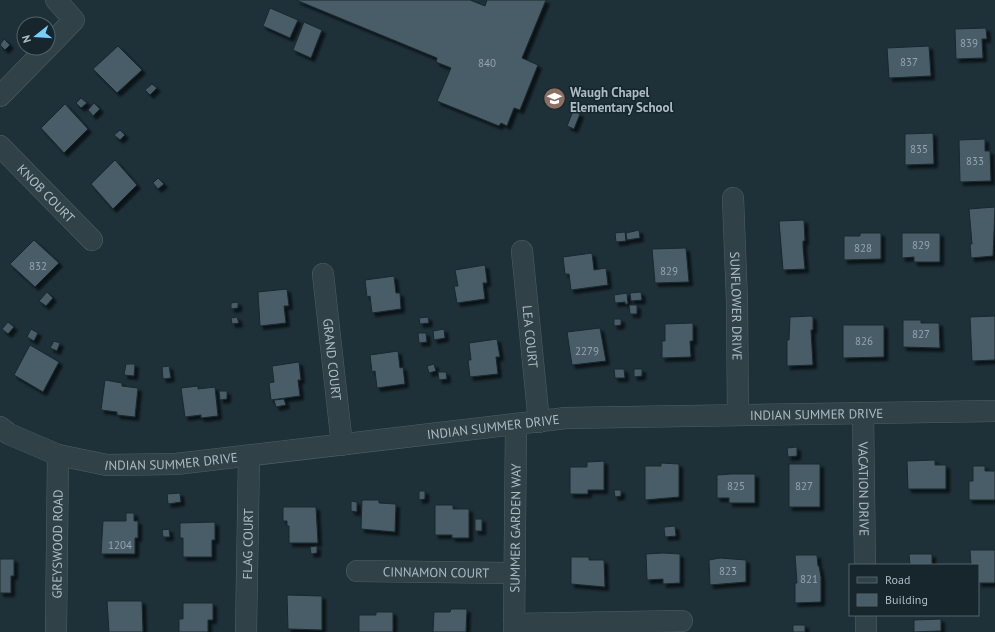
<svg xmlns="http://www.w3.org/2000/svg" width="995" height="632" viewBox="0 0 995 632" font-family="'PT Sans',sans-serif">
  <defs>
    <filter id="shadow"><feDropShadow dx="3.5" dy="3.5" stdDeviation="1" flood-color="#0009"/></filter>
  </defs>
  <rect width="100%" height="100%" fill="#1e3038"/>
  <g fill="#485d67" stroke="#19282e" filter="url(#shadow)">
    <polygon points="296,0 470,0 485,6 487,0 546,0 522,58 538,65 520,110 514,108 507,126 501,123 499,126 437,101 451,68 436,62 437,58"/>
    <polygon points="270,8 298,20 290,38 263,26"/>
    <polygon points="304,22 322,30 311,58 293,50"/>
    <polygon points="986,28 987,39 982,39 983,58 956,59 955,29"/>
    <polygon points="4,39 10,45 5,50 0,45"/>
    <polygon points="118,46 142,70 117,93 93,69"/>
    <polygon points="929,46 931,76 889,78 887,48"/>
    <polygon points="152,84 157,88 150,95 145,90"/>
    <polygon points="81,98 87,103 81,108 76,103"/>
    <polygon points="94,103 100,109 93,116 88,110"/>
    <polygon points="65,104 88,129 64,153 41,128"/>
    <polygon points="573,111 580,114 574,129 567,126"/>
    <polygon points="120,130 125,135 120,140 114,135"/>
    <polygon points="933,133 934,164 905,165 905,134"/>
    <polygon points="985,139 985,151 990,151 991,181 960,182 959,140"/>
    <polygon points="115,160 137,185 113,209 91,184"/>
    <polygon points="158,178 164,184 158,189 153,183"/>
    <polygon points="995,207 993,256 971,258 970,244 972,244 969,209"/>
    <polygon points="804,220 805,241 803,241 803,247 805,269 783,270 779,221"/>
    <polygon points="639,230 640,238 627,240 626,233"/>
    <polygon points="625,232 626,241 616,242 615,233"/>
    <polygon points="860,233 881,233 881,259 844,260 844,236 860,236"/>
    <polygon points="902,233 940,233 940,262 914,262 914,257 902,258"/>
    <polygon points="34,240 59,263 35,287 10,264"/>
    <polygon points="686,248 689,282 655,283 652,249"/>
    <polygon points="592,253 594,270 606,268 608,285 571,290 569,274 565,274 563,257"/>
    <polygon points="485,265 487,281 487,283 483,283 485,299 457,303 454,286 458,286 455,270"/>
    <polygon points="394,276 396,293 400,293 401,309 372,313 370,296 367,297 365,280"/>
    <polygon points="287,289 289,306 284,306 286,323 260,326 258,292"/>
    <polygon points="47,292 53,298 46,306 39,301"/>
    <polygon points="641,292 642,300 631,301 630,293"/>
    <polygon points="627,293 628,304 625,304 625,302 615,303 614,295"/>
    <polygon points="238,302 238,308 231,309 231,303"/>
    <polygon points="629,305 637,305 637,314 630,314"/>
    <polygon points="811,316 813,317 813,330 811,330 813,365 787,366 787,340 789,340 790,317"/>
    <polygon points="995,316 995,360 972,361 970,317"/>
    <polygon points="237,317 239,323 232,324 231,318"/>
    <polygon points="428,317 429,323 420,324 419,318"/>
    <polygon points="614,319 621,319 621,325 614,326"/>
    <polygon points="903,320 921,320 921,323 939,323 940,348 903,347"/>
    <polygon points="8,322 14,327 8,334 2,329"/>
    <polygon points="693,323 693,341 690,341 691,357 662,358 662,341 665,341 665,324"/>
    <polygon points="843,325 884,325 884,357 843,358"/>
    <polygon points="600,328 606,361 572,365 567,332"/>
    <polygon points="31,329 38,333 34,341 27,337"/>
    <polygon points="444,329 445,338 434,340 433,331"/>
    <polygon points="418,333 426,333 427,342 419,343"/>
    <polygon points="497,339 500,357 496,357 498,374 470,377 468,360 471,360 469,343"/>
    <polygon points="54,341 60,343 57,351 50,348"/>
    <polygon points="30,345 59,362 43,392 14,375"/>
    <polygon points="398,351 400,368 403,367 405,384 377,388 375,371 372,372 370,355"/>
    <polygon points="299,362 301,380 298,380 300,396 271,400 269,383 274,382 272,366"/>
    <polygon points="126,364 135,364 134,376 124,375"/>
    <polygon points="434,364 436,371 429,373 427,366"/>
    <polygon points="169,366 171,378 163,379 162,367"/>
    <polygon points="614,369 624,369 625,378 615,378"/>
    <polygon points="634,369 642,369 642,376 634,377"/>
    <polygon points="438,372 446,372 447,379 439,380"/>
    <polygon points="105,380 122,383 122,386 138,388 135,417 117,415 117,412 101,410"/>
    <polygon points="198,386 198,389 215,387 218,416 201,418 201,415 185,417 181,388"/>
    <polygon points="219,391 227,391 227,399 220,400"/>
    <polygon points="284,399 286,405 276,407 274,400"/>
    <polygon points="797,447 797,456 788,457 787,448"/>
    <polygon points="935,460 935,465 946,465 946,489 908,489 907,461"/>
    <polygon points="604,461 604,490 588,490 588,494 570,494 570,467 587,467 587,462"/>
    <polygon points="661,463 679,464 679,497 645,500 645,466 661,466"/>
    <rect x="789" y="464" width="31" height="43"/>
    <polygon points="973,466 985,466 985,471 995,471 995,500 969,500 969,481 973,481"/>
    <polygon points="731,474 755,474 755,503 729,503 729,498 717,498 717,475"/>
    <polygon points="614,490 621,490 621,496 615,497"/>
    <polygon points="419,491 425,491 425,499 419,500"/>
    <polygon points="180,493 181,502 168,504 167,494"/>
    <polygon points="362,500 379,500 379,503 396,504 395,532 361,529"/>
    <polygon points="351,501 357,502 357,512 351,511"/>
    <polygon points="435,505 453,505 453,509 469,509 469,538 452,538 452,535 435,535"/>
    <polygon points="283,507 316,507 318,543 289,543 289,526 287,526 287,521 283,521"/>
    <polygon points="126,513 134,513 134,521 138,521 138,538 135,538 135,554 101,554 103,521 126,521"/>
    <rect x="475" y="519" width="7" height="12"/>
    <polygon points="215,522 215,540 212,540 212,557 183,557 183,538 180,538 180,523"/>
    <polygon points="675,526 676,536 665,537 664,527"/>
    <polygon points="169,529 170,537 163,537 162,530"/>
    <polygon points="317,546 317,553 311,554 310,547"/>
    <polygon points="970,550 995,550 995,583 978,583 978,565 971,565"/>
    <polygon points="663,553 680,554 680,583 663,584 663,579 647,580 646,554"/>
    <polygon points="909,554 932,554 932,565 910,565"/>
    <polygon points="795,555 817,555 818,566 819,566 821,577 821,602 795,603 795,583 797,583"/>
    <polygon points="571,557 589,557 589,560 604,560 605,587 571,584"/>
    <polygon points="720,558 746,560 746,582 710,585 709,560"/>
    <polygon points="0,559 14,559 14,576 11,576 11,593 0,593"/>
    <polygon points="287,595 322,596 322,630 288,629"/>
    <polygon points="107,601 142,601 143,632 109,632"/>
    <polygon points="183,603 213,603 213,620 208,620 208,632 179,632 179,619 183,619"/>
    <polygon points="451,609 467,609 466,632 433,632 434,612 450,612"/>
    <polygon points="376,612 393,612 393,632 359,632 359,615 376,615"/>
    <polygon points="941,619 941,631 912,632 914,632 914,620"/>
    <rect x="793" y="625" width="12" height="7"/>
  </g>
  <g fill="none" stroke-linecap="round" stroke-linejoin="round">
    <defs>
      <g id="minor">
        <polyline points="48,47 74,20 56,0"/>
        <polyline points="0,96 47,48"/>
        <path id="s1" d="M0 146 92 240"/>
        <path id="s2" d="M733 198 737 302 738 414"/>
        <path id="s3" d="M522 251 539 422"/>
        <path id="s4" d="M323 274 342 445"/>
        <path id="s5" d="M863 413 865 565"/>
        <path id="s6" d="M0 427 9 434 58 455 107 465 176 464 566 418 995 411"/>
        <path id="s7" d="M357 571 515 573"/>
        <polyline points="866,615 866,632"/>
        <polyline points="514,624 682,621"/>
        <path id="s8" d="M56 632 58 455"/>
        <path id="s9" d="M246 632 249 456"/>
        <path id="s10" d="M514 632 516 425"/>
      </g>
    </defs>
    <use href="#minor" stroke="#4f5f66" stroke-width="22"/>
    <use href="#minor" stroke="#314148" stroke-width="21"/>
  </g>
  <defs>
    <symbol id="school-disc" viewBox="-11 -11 22 22"><circle r="9.5" fill="#8d6e63" stroke="#17262c"/><path d="M0-5L7-2L0 1L-7-2ZM-4 1L0 2.5L4 1V4Q0 6-4 4Z" fill="#fff"/></symbol>
  </defs>
  <g fill-rule="evenodd">
    <use href="#school-disc" x="542" y="86" width="25" height="25"/>
  </g>
  <g text-anchor="middle" stroke-width="3" stroke-linejoin="round" paint-order="stroke">
    <g font-size="11" fill="#92a4ae">
      <text x="969" y="47">839</text>
      <text x="909" y="66">837</text>
      <text x="487" y="67">840</text>
      <text x="919" y="153">835</text>
      <text x="975" y="165">833</text>
      <text x="921" y="249">829</text>
      <text x="863" y="252">828</text>
      <text x="38" y="270">832</text>
      <text x="669" y="275">829</text>
      <text x="921" y="338">827</text>
      <text x="864" y="345">826</text>
      <text x="587" y="355">2279</text>
      <text x="736" y="490">825</text>
      <text x="804" y="490">827</text>
      <text x="120" y="549">1204</text>
      <text x="728" y="575">823</text>
      <text x="809" y="583">821</text>
    </g>
    <g font-size="13" font-weight="bold" fill="#abbcc5" stroke="#17262c" text-anchor="start">
      <text x="570" y="97">Waugh Chapel<tspan x="570" dy="15">Elementary School</tspan></text>
    </g>
    <g font-size="13" fill="#abbcc5" stroke="#17262c">
      <text dy="5" stroke="none"><textPath href="#s1" startOffset="66">KNOB COURT</textPath></text>
      <text dy="5" stroke="none"><textPath href="#s2" startOffset="108">SUNFLOWER DRIVE</textPath></text>
      <text dy="5" stroke="none"><textPath href="#s3" startOffset="86">LEA COURT</textPath></text>
      <text dy="5" stroke="none"><textPath href="#s4" startOffset="86">GRAND COURT</textPath></text>
      <text dy="5" stroke="none"><textPath href="#s6" startOffset="827">INDIAN SUMMER DRIVE</textPath></text>
      <text dy="5" stroke="none"><textPath href="#s6" startOffset="503">INDIAN SUMMER DRIVE</textPath></text>
      <text dy="5" stroke="none"><textPath href="#s6" startOffset="179">INDIAN SUMMER DRIVE</textPath></text>
      <text dy="5" stroke="none"><textPath href="#s5" startOffset="76">VACATION DRIVE</textPath></text>
      <text dy="5" stroke="none"><textPath href="#s10" startOffset="104">SUMMER GARDEN WAY</textPath></text>
      <text dy="5" stroke="none"><textPath href="#s8" startOffset="88">GREYSWOOD ROAD</textPath></text>
      <text dy="5" stroke="none"><textPath href="#s9" startOffset="88">FLAG COURT</textPath></text>
      <text dy="5" stroke="none"><textPath href="#s7" startOffset="79">CINNAMON COURT</textPath></text>
    </g>
  </g>
  <rect x="849" y="564" width="130" height="52" fill="#17262c" stroke="#526269"/>
  <rect x="857" y="577" width="20" height="6" fill="#314148" stroke="#526269"/>
  <text x="885" y="584" font-size="12" fill="#abbcc5">Road</text>
  <rect x="857" y="594" width="20" height="12" fill="#485d67" stroke="#526269"/>
  <text x="885" y="604" font-size="12" fill="#abbcc5">Building</text>
  <g transform="translate(36 36) rotate(253)"><circle r="19" fill="#17262c" stroke="#526269"/>
  <path d="M0-3L7 15L0 10L-7 15Z" fill="#76d0ff"/>
  <text y="-6" font-size="11" font-weight="bold" text-anchor="middle" fill="#abbcc5">N</text>
  </g>
</svg>
